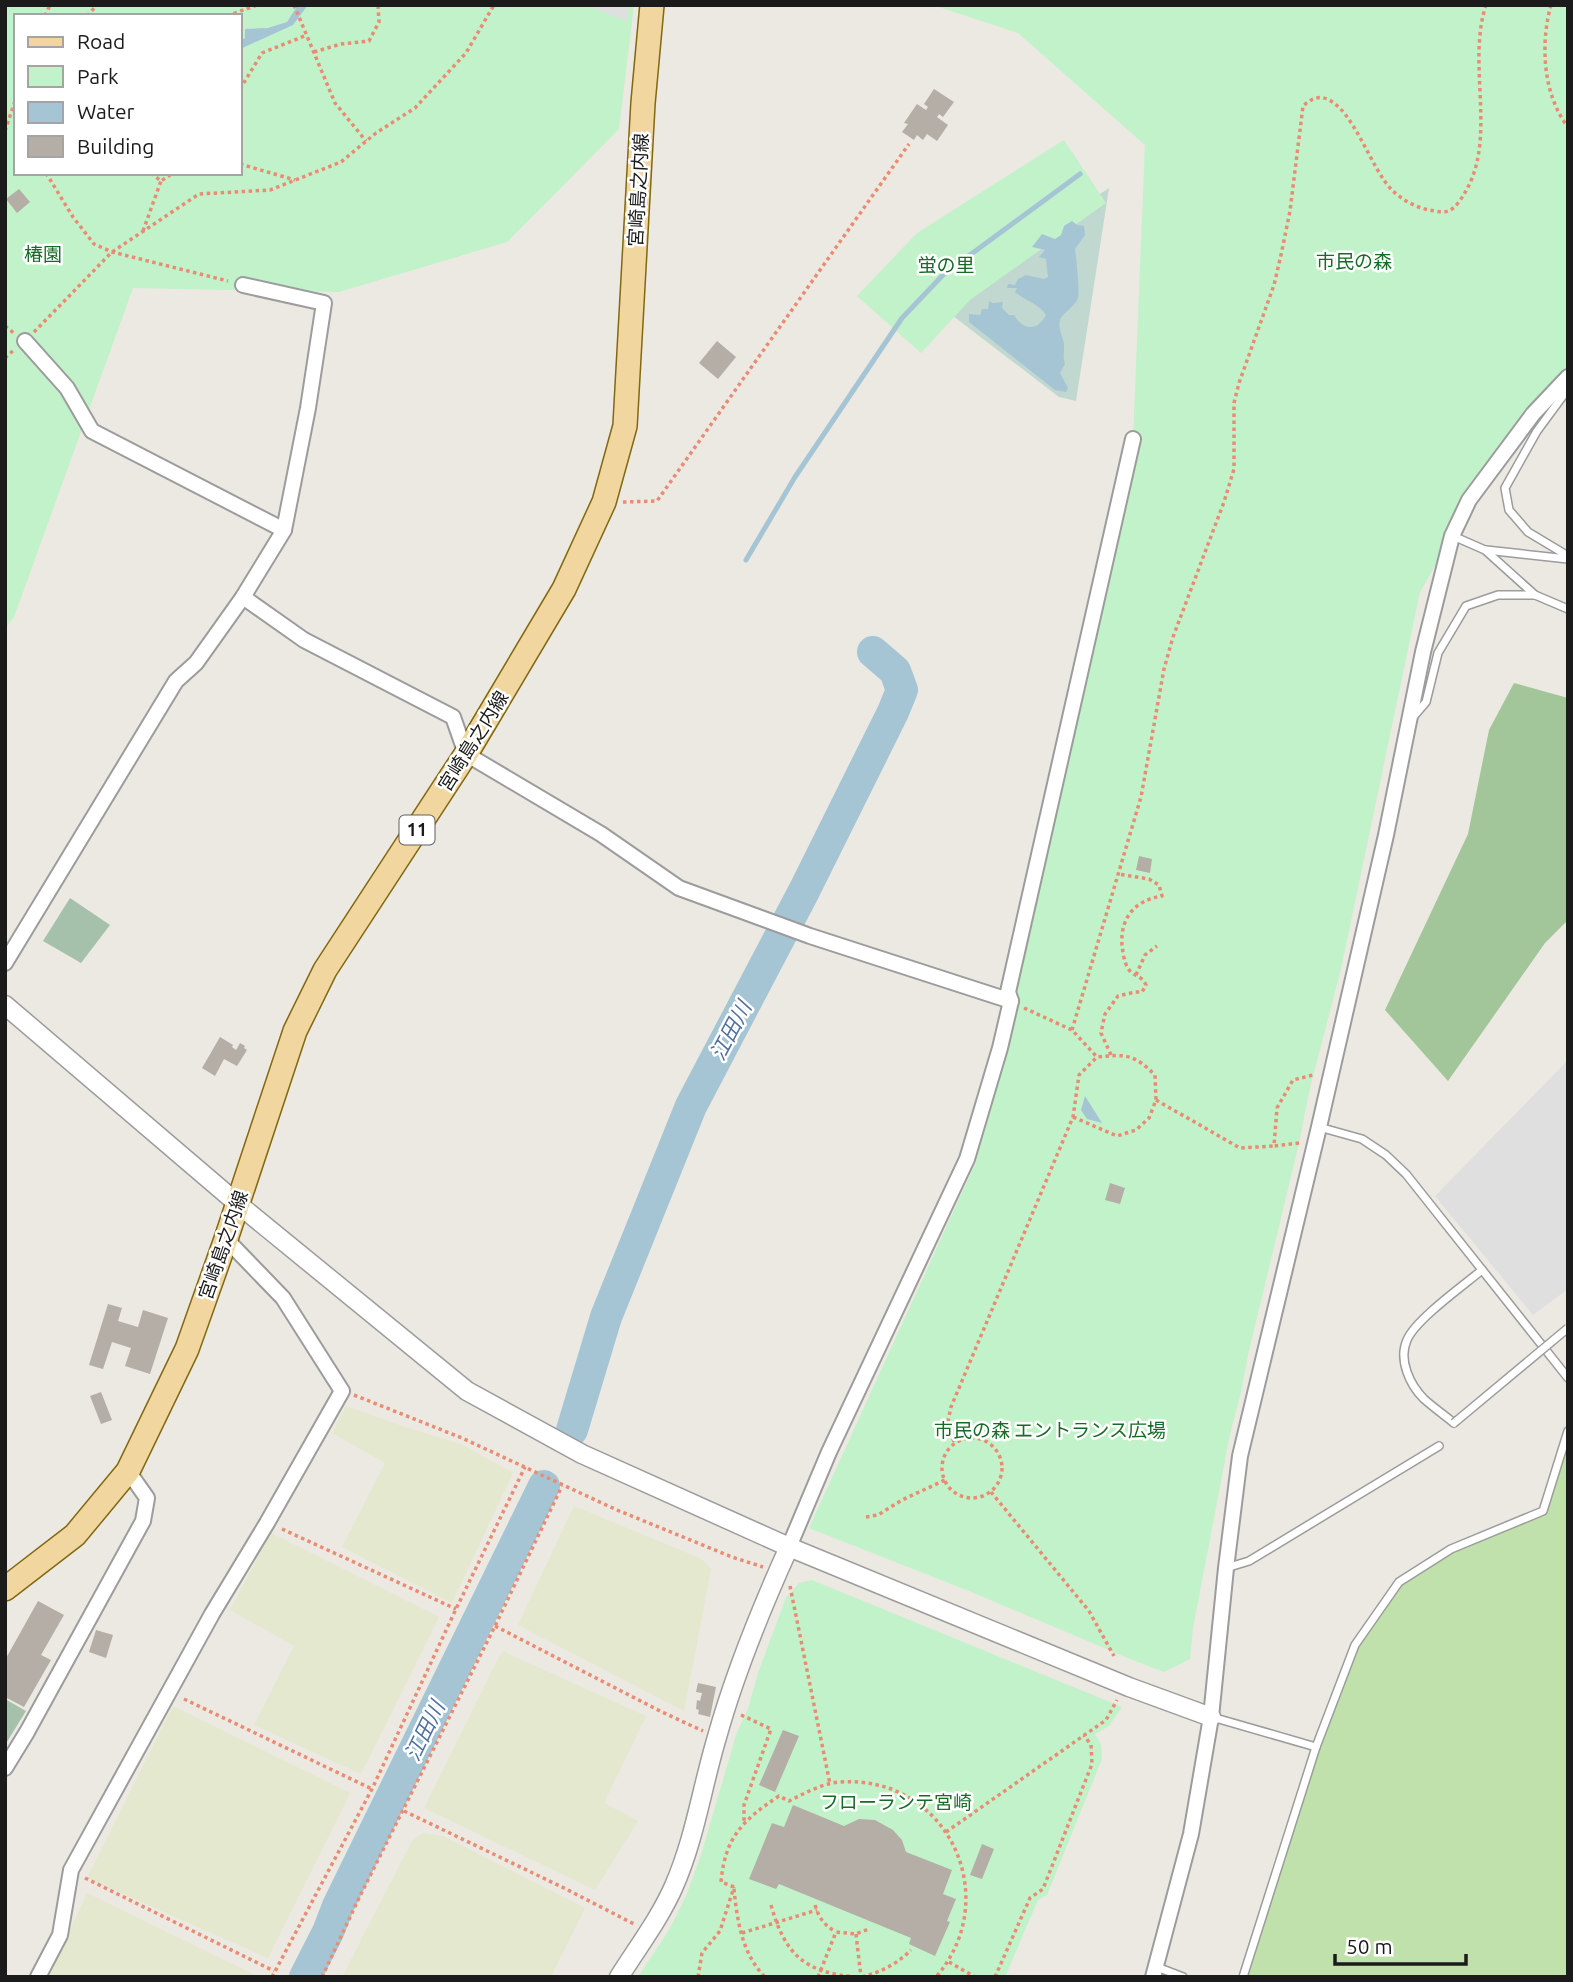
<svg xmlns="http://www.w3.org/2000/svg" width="1573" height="1982" viewBox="0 0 1573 1982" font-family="Ubuntu,'Noto Sans JP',sans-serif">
  <rect width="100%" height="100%" fill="#ebe9e1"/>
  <g fill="#e4e8ce">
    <polygon points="346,1406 405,1427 461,1444 513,1473 452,1603 342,1547 385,1463 332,1433"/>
    <polygon points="574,1506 702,1559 711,1569 684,1711 518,1625"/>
    <polygon points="271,1533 439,1617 361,1774 254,1725 294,1646 230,1610"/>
    <polygon points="502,1651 646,1716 604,1803 638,1821 595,1890 424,1808"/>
    <polygon points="173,1706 350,1793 268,1958 87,1878"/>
    <polygon points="423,1833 443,1836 585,1908 551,1977 342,1977 412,1841"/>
    <polygon points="87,1893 259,1977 49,1977"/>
  </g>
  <polygon fill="#c0e1ab" points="1568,1431 1568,1977 1243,1977 1316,1747 1355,1645 1399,1582 1451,1549 1543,1511"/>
  <polygon fill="#a2c69a" points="1514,683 1568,698 1568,920 1545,943 1448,1081 1385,1010 1468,834 1489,730"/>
  <polygon fill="#c0d8cf" points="1109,188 1076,401 1059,397 944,309 943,299"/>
  <g fill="#a5c1ac">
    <polygon points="70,898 110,925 81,963 43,941"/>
    <polygon points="5,1699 26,1711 5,1745"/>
  </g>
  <g fill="#c1f2ca" fill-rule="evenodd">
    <path d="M5 5H634L619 129 507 242 339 292 133 288 14 617 5 628ZM16 16H240V173H16Z"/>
    <polygon points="933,5 1568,5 1568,377 1533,414 1452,536 1420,592 1341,969 1310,1088 1299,1143 1248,1355 1241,1392 1230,1434 1193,1628 1190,1659 1164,1672 1130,1659 969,1591 809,1528 976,1162 1133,439 1145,145 1018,33"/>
    <polygon points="1064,140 1106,203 970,300 921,353 857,296 917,233"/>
    <polygon points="812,1580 1122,1707 1109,1726 1095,1734 1101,1745 1102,1759 1047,1895 1038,1900 1005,1977 638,1977 669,1930 686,1896 701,1855 737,1732 748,1709 758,1673 786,1598 799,1583"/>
  </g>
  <g fill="#dfdfdf">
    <polygon points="585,5 629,5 627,21"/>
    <polygon points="1568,1060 1568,1289 1533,1315 1435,1196"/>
  </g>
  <g fill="#a5c5d5">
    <polygon points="298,5 308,5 293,25 240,49 240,41 245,38 245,29 268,28 287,22"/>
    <path d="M1072 221 1077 225 1084 226 1085 235 1075 249C1076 257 1080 291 1078 298 1075 307 1063 312 1060 320 1057 330 1065 338 1064 348 1064 354 1063 357 1065 364L1060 373 1068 388 1066 392 1055 390 969 322V314L980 315 982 309H988L989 301 993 303 1003 302 1002 308 1009 315H1014C1023 330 1037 332 1046 315 1039 304 1026 301 1015 292L1017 288H1007L1008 284 1015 285 1018 279 1026 275 1044 279 1048 277 1046 259 1039 257 1045 250 1032 247 1042 234 1055 239 1061 235 1064 226Z"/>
    <polygon points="1085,1096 1102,1123 1087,1119 1081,1110"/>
  </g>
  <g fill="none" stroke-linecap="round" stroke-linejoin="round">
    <polyline stroke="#a5c5d5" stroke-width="5" points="746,560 795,477 902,318 944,274 1080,174"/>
    <g stroke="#a5c5d5" stroke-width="32">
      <polyline points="572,1430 606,1317 691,1106 804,891 893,712 902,690 895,671 873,652"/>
      <polyline points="305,1977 328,1932 338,1906 544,1486"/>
    </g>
  </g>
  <g fill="#b4aea7">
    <polygon points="934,89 954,102 943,117 939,114 937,117 948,125 937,141 927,134 923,140 917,135 914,140 902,132 908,124 904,123 917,104 926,110 928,107 924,104"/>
    <polygon points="19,189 30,202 17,213 6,199"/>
    <polygon points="717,341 736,357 718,379 699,363"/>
    <polygon points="1139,856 1152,859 1150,873 1136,870"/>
    <polygon points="220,1037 233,1045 232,1047 236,1050 240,1043 245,1046 244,1048 247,1050 237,1066 224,1059 215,1076 202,1068"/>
    <polygon points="1110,1183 1125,1188 1120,1204 1105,1200"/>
    <polygon points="108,1304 122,1308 118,1321 138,1327 143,1310 168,1318 150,1374 125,1366 131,1348 112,1342 103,1369 89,1365"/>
    <polygon points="101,1392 112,1420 101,1424 90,1396"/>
    <polygon points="38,1601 64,1615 41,1655 51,1660 24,1707 5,1697 5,1660"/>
    <polygon points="96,1630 113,1635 106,1658 89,1652"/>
    <polygon points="698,1683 716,1687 710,1717 698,1714 699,1710 696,1709 697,1700 700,1701 702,1693 696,1692"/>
    <polygon points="783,1730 799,1736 775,1792 759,1785"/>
    <polygon points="793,1805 844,1826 859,1819 875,1820 893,1830 902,1840 906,1852 952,1870 943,1894 956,1899 947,1921 950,1922 935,1956 909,1944 911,1938 779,1884 776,1889 749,1879 772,1823 784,1827"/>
    <polygon points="982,1844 994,1849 982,1879 970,1875"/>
  </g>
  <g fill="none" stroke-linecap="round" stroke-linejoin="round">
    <defs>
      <g id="service">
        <polyline points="1568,389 1537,431 1505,488 1509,510 1528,532 1568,556"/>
        <polyline points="1453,536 1485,550 1535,595"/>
        <polyline points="1486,550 1568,559"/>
        <polyline points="1414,716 1426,702 1438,653 1466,606 1498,595 1535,595 1568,609"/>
        <polyline points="1319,1127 1362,1139 1386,1155 1406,1174 1568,1378"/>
        <path d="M1454 1423C1444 1415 1433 1407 1424 1399 1410 1385 1398 1360 1407 1340 1415 1320 1464 1285 1482 1270"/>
        <polyline points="1226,1568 1249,1561 1439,1446"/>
        <polyline points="1212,1717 1316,1747"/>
        <polyline points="1157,1967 1183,1977"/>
        <polyline points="1243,1977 1316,1747 1355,1645 1399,1582 1451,1549 1543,1511 1568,1431"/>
      </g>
      <g id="minor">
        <polyline points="25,341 67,388 92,431 284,530"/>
        <polyline points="243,597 304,640 453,717 466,754 601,834 679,888 810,936 1011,1001"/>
        <polyline points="5,963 176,681 196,663 243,597 284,530 308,408 324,303 243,285"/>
        <polyline points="789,1547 829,1452 967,1159 1000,1048 1011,1001 1008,992 1133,439"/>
        <polyline points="5,1768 27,1732 143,1521 147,1498 128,1471"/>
        <polyline points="38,1977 60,1935 71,1870 212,1614 267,1523 342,1391 283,1298 226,1239"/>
        <polyline points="1153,1977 1191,1834 1211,1717 1226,1568 1240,1456 1319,1127 1386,835 1423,652 1452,536 1469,500 1533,414 1568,377"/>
      </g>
      <g id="tertiary">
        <polyline points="5,1005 238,1204 467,1391 582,1454 789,1547 1129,1687 1211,1717"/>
        <path d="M619 1977C638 1947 660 1918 674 1886 695 1838 702 1787 717 1737 735 1672 761 1609 789 1547"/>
      </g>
      <polyline id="primary" points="5,1589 75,1535 128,1471 187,1349 226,1239 295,1031 325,970 466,754 564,589 604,502 625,426 643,103 652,5"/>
    </defs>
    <use href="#service" stroke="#9c9c9c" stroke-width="10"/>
    <use href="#minor" stroke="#9c9c9c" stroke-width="18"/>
    <use href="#tertiary" stroke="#9c9c9c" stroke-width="21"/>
    <use href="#primary" stroke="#82680f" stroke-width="26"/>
    <g stroke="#ea8c73" stroke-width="3.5" stroke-dasharray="3.5 3.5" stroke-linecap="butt">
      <polyline points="294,5 335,103 366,141"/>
      <path d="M1551 5C1540 44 1543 95 1568 127"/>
      <polyline points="45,16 50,5"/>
      <polyline points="87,16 97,5"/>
      <polyline points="227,16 257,5"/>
      <polyline points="314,52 341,44 369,41 379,22 378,5"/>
      <polyline points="240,89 262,53 307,35"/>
      <polyline points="5,131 16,98"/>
      <polyline points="240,164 295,180"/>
      <polyline points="46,173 73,217 94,244 112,252 228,281"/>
      <polyline points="151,173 161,181 173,173"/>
      <polyline points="143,231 161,181"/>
      <polyline points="5,326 15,334"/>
      <polyline points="34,332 112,252 199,194 270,190 341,162 376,133 415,108 466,53 494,5"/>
      <polyline points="5,358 15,349"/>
      <polyline points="623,502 657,501 909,144"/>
      <polyline points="1136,975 1145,955 1157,946"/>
      <polyline points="1024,1008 1072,1030 1097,1057"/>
      <path d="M1072 1030 1141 797 1164 669 1173 637 1224 502 1234 469V403L1239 383 1274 285 1281 255 1290 211 1303 106C1310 100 1317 95 1327 99 1354 110 1371 169 1392 190 1403 201 1419 209 1435 211 1445 213 1451 212 1458 203 1502 146 1465 69 1486 5"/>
      <path d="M1111 1055 1101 1033 1105 1014 1118 996 1135 992H1142L1146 985C1142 976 1136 977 1130 971 1124 964 1123 953 1122 945 1120 918 1135 900 1162 896L1159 885 1149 879 1118 874"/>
      <polyline points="1156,1100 1240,1148 1274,1146"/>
      <polyline points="1299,1143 1274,1146 1277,1108 1293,1080 1313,1075"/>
      <polyline points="354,1395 462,1438 617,1510 732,1557 763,1567"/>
      <circle cx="972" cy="1468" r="30"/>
      <path d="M954 1442 948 1421 951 1407 1073 1117 1079 1075 1097 1057C1126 1054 1134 1054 1155 1075L1156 1100 1149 1118 1136 1130 1117 1136 1073 1117"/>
      <polyline points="991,1492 1089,1611 1114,1656"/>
      <polyline points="866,1517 878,1515 902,1500 945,1480"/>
      <polyline points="282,1529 456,1609"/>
      <polyline points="790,1586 830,1784"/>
      <polyline points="495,1626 662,1712 703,1731"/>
      <polyline points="184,1699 372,1789"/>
      <polyline points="741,1715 771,1729 744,1805 744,1823"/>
      <polyline points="404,1811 564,1888 634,1924"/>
      <polyline points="946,1832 1106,1720 1117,1700"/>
      <polyline points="85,1878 274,1971"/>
      <path d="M734 1887 721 1882C725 1837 743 1820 779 1796L789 1801C805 1793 821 1784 839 1782 947 1774 1005 1897 936 1977"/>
      <path d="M734 1889C737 1920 742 1954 765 1977"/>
      <path d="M771 1905C785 1955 805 1973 857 1977"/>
      <path d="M815 1905C819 1918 824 1925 836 1932"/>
      <polyline points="742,1933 817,1910"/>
      <polyline points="856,1934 861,1977"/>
      <polyline points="949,1962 975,1977"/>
      <polyline points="272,1977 372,1789 456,1609 525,1467"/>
      <polyline points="322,1977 359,1898 495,1626 562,1486"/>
      <polyline points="698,1977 702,1953 720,1931 734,1887"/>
      <polyline points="818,1977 836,1932 856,1934 869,1929"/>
      <path d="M862 1977C881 1972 897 1964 911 1950"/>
      <polyline points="995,1977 1030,1898 1043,1889 1092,1764 1091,1745 1084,1735"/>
    </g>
    <use href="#service" stroke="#fff" stroke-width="7"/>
    <use href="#minor" stroke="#fff" stroke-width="14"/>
    <use href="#tertiary" stroke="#fff" stroke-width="18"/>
    <use href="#primary" stroke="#f1d6a0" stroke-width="23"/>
    <defs>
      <polyline id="service-bridge" points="1454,1423 1568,1328"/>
    </defs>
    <use href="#service-bridge" stroke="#9c9c9c" stroke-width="10" stroke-linecap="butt"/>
    <use href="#service-bridge" stroke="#fff" stroke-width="7"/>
  </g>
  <g text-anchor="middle" stroke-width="5" stroke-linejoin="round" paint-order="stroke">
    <rect fill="#fff" stroke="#5f5f5f" stroke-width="2" x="399.5" y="815.5" width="35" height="29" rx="5"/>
    <g font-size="18" font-weight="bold" fill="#1b1b1b">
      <text x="417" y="836">11</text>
    </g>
    <g font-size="19" fill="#1b1b1b" stroke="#fff">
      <text transform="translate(638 190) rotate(-87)" y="7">宮崎島之内線</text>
      <text transform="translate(473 741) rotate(-58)" y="7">宮崎島之内線</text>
      <text transform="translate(223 1245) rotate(-71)" y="7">宮崎島之内線</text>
    </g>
    <g font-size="19" fill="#166b26" stroke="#fff">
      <text x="43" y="261">椿園</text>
      <text x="1354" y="268">市民の森</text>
      <text x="946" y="272">蛍の里</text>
      <text x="1050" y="1437">市民の森 エントランス広場</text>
      <text x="896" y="1809">フローランテ宮崎</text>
    </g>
    <g font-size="21" font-style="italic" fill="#52719f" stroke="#fff">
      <text transform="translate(731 1031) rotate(-62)" y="7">江田川</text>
      <text transform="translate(425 1731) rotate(-64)" y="7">江田川</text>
    </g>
  </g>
  <rect width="1573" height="1982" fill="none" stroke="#1b1b1b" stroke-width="14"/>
  <rect x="14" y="14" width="228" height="161" fill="#ffffff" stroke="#a4a4a4" stroke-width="2"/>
  <rect x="28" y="37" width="35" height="10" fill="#f1d6a0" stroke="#a4a4a4" stroke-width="2"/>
  <text x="77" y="49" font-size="21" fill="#1b1b1b">Road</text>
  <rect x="28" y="66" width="35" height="21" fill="#c1f2ca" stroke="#a4a4a4" stroke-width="2"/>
  <text x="77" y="84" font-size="21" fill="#1b1b1b">Park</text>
  <rect x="28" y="102" width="35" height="21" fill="#a5c5d5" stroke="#a4a4a4" stroke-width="2"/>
  <text x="77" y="119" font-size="21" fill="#1b1b1b">Water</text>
  <rect x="28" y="136" width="35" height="21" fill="#b4aea7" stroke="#a4a4a4" stroke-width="2"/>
  <text x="77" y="154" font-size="21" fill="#1b1b1b">Building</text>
  <path d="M1335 1954v10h131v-10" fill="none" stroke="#1b1b1b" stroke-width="3.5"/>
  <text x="1346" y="1954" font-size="21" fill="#1b1b1b" stroke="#ffffff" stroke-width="5" paint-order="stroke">50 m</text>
</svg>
